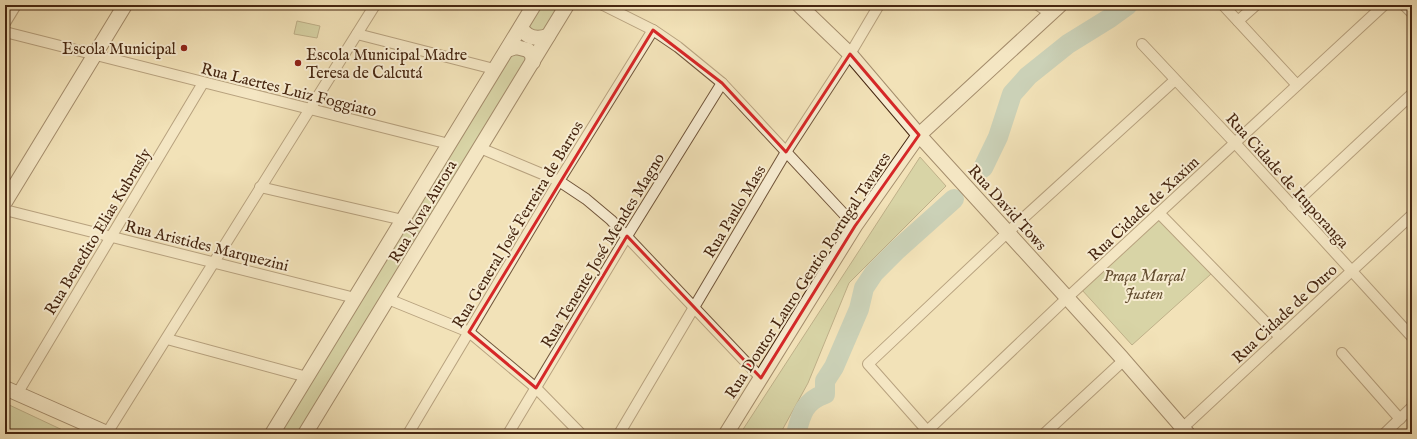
<svg xmlns="http://www.w3.org/2000/svg" width="1417" height="439" viewBox="0 0 1417 439" font-family="'IM FELL English',serif">
  <rect width="100%" height="100%" fill="#f2e2b8"/>
  <filter id="stains"><feTurbulence type="fractalNoise" baseFrequency=".005" numOctaves="4"/><feColorMatrix values="0 0 0 0 .2 0 0 0 0 .09 0 0 0 0 .02 0 0 0 .5 -.17"/></filter>
  <radialGradient id="worn" r=".72"><stop offset=".6" stop-color="#630" stop-opacity="0"/><stop offset="1" stop-color="#630" stop-opacity=".3"/></radialGradient>
  <g fill="#b9c390" stroke="#807450">
    <polygon points="542,5 560,5 297,434 280,434"/>
    <polygon points="297,21 320,26 317,38 294,34"/>
    <polygon points="920,157 946,186 849,283 808,383 780,434 740,434"/>
    <polygon points="1160,217 1211,274 1132,345 1082,290"/>
    <polygon points="5,403 71,434 17,434 5,428"/>
  </g>
  <g fill="none" stroke-linecap="round" stroke-linejoin="round">
    <g stroke="#9cbcb6" stroke-width="20">
      <polyline points="983,168 998,137 1012,94 1028,76 1068,44 1110,18 1128,5"/>
      <path d="M796 434C801 415 804 401 825 394V381L834 367 859 309 864 288 874 273 897 250 954 199"/>
    </g>
    <defs>
      <g id="street">
        <polyline points="603,5 653,30 678,47 722,83 855,226"/>
        <polyline points="1038,5 1050,13"/>
        <polyline points="1223,5 1297,85"/>
        <polyline points="1404,5 1412,13"/>
        <polyline points="1238,21 1256,5"/>
        <polyline points="5,23 16,5"/>
        <polyline points="5,32 449,144"/>
        <polyline points="357,34 494,69"/>
        <polyline points="1142,44 1235,143 1412,337"/>
        <polyline points="480,148 559,181 586,199 611,220 761,378"/>
        <polyline points="260,187 403,220"/>
        <polyline points="1292,206 1412,94"/>
        <polyline points="5,210 355,298"/>
        <polyline points="1159,213 1280,337"/>
        <polyline points="388,299 469,332 536,388 581,434"/>
        <polyline points="167,339 307,377"/>
        <polyline points="1342,353 1400,419"/>
        <polyline points="17,394 203,83"/>
        <polyline points="107,433 375,5"/>
        <polyline points="408,434 559,181 653,30"/>
        <polyline points="508,434 627,236 722,83"/>
        <polyline points="619,434 786,152 850,54 879,5"/>
        <polyline points="924,434 1067,298 1384,5"/>
        <polyline points="930,434 868,364 1008,232 1175,80"/>
        <polyline points="1044,434 1124,360"/>
        <polyline points="1176,434 1412,215"/>
        <polyline points="1384,434 1412,407"/>
      </g>
      <g id="secondary">
        <polyline points="799,5 850,54 919,135 1122,358 1188,434"/>
        <path d="M521 27C526 38 536 40 548 36"/>
        <polyline points="507,50 516,47 528,50 532,55 533,62"/>
        <polyline points="5,202 125,5"/>
        <polyline points="5,388 109,434"/>
        <polyline points="272,434 534,5"/>
        <polyline points="305,434 567,5"/>
        <polyline points="726,434 855,226 919,135 1060,5"/>
      </g>
    </defs>
    <use href="#street" stroke="#71553a" stroke-width="12"/>
    <use href="#secondary" stroke="#462610" stroke-width="16"/>
    <use href="#street" stroke="#f7ecd1" stroke-width="10"/>
    <use href="#secondary" stroke="#f7ecd1" stroke-width="14"/>
  </g>
  <path d="M0 0H1417V439H0ZM653 30 722 83 786 152 850 54 919 135 855 226 761 378 627 236 536 388 469 332Z" fill="#f2e2b8" fill-opacity=".55" fill-rule="evenodd"/>
  <path fill="none" stroke="#d62828" stroke-width="3" stroke-linejoin="round" d="M653 30 722 83 786 152 850 54 919 135 855 226 761 378 627 236 536 388 469 332Z"/>
  <g fill="#8f2418" stroke="#f7ecd1" stroke-width="1.5">
    <circle cx="184" cy="48" r="4"/>
    <circle cx="298" cy="63" r="4"/>
  </g>
  <g text-anchor="middle" stroke-width="4" stroke-linejoin="round" paint-order="stroke">
    <g font-size="16" fill="#462610" stroke="#f7ecd1" text-anchor="end">
      <text x="176" y="54">Escola Municipal</text>
      <text x="306" y="60" text-anchor="start">Escola Municipal Madre<tspan x="306" dy="18">Teresa de Calcutá</tspan></text>
    </g>
    <g font-size="16" fill="#462610" stroke="#f7ecd1">
      <text transform="translate(289 89) rotate(14)" y="6">Rua Laertes Luiz Foggiato</text>
      <text transform="translate(1288 180) rotate(48)" y="6">Rua Cidade de Ituporanga</text>
      <text transform="translate(1008 207) rotate(48)" y="6">Rua David Tows</text>
      <text transform="translate(1143 208) rotate(-43)" y="6">Rua Cidade de Xaxim</text>
      <text transform="translate(422 211) rotate(-59)" y="6">Rua Nova Aurora</text>
      <text transform="translate(734 211) rotate(-59)" y="6">Rua Paulo Mass</text>
      <text transform="translate(517 224) rotate(-59)" y="6">Rua General José Ferreira de Barros</text>
      <text transform="translate(97 231) rotate(-59)" y="6">Rua Benedito Elias Kubrusly</text>
      <text transform="translate(207 245) rotate(14)" y="6">Rua Aristides Marquezini</text>
      <text transform="translate(602 250) rotate(-59)" y="6">Rua Tenente José Mendes Magno</text>
      <text transform="translate(807 275) rotate(-57)" y="6">Rua Doutor Lauro Gentio Portugal Tavares</text>
      <text transform="translate(1284 313) rotate(-43)" y="6">Rua Cidade de Ouro</text>
    </g>
    <g font-size="16" font-style="italic" fill="#634d30" stroke="#f7ecd1">
      <text x="1144" y="281">Praça Marçal<tspan x="1144" dy="18">Justen</tspan></text>
    </g>
  </g>
  <rect width="1417" height="439" fill="none" stroke="#f2e2b8" stroke-width="20"/>
  <rect x="6" y="6" width="1405" height="427" fill="none" stroke="#462610" stroke-width="2"/>
  <rect x="10" y="10" width="1397" height="419" fill="none" stroke="#462610"/>
  <rect width="100%" height="100%" filter="url(#stains)"/>
  <rect width="100%" height="100%" fill="url(#worn)"/>
</svg>
